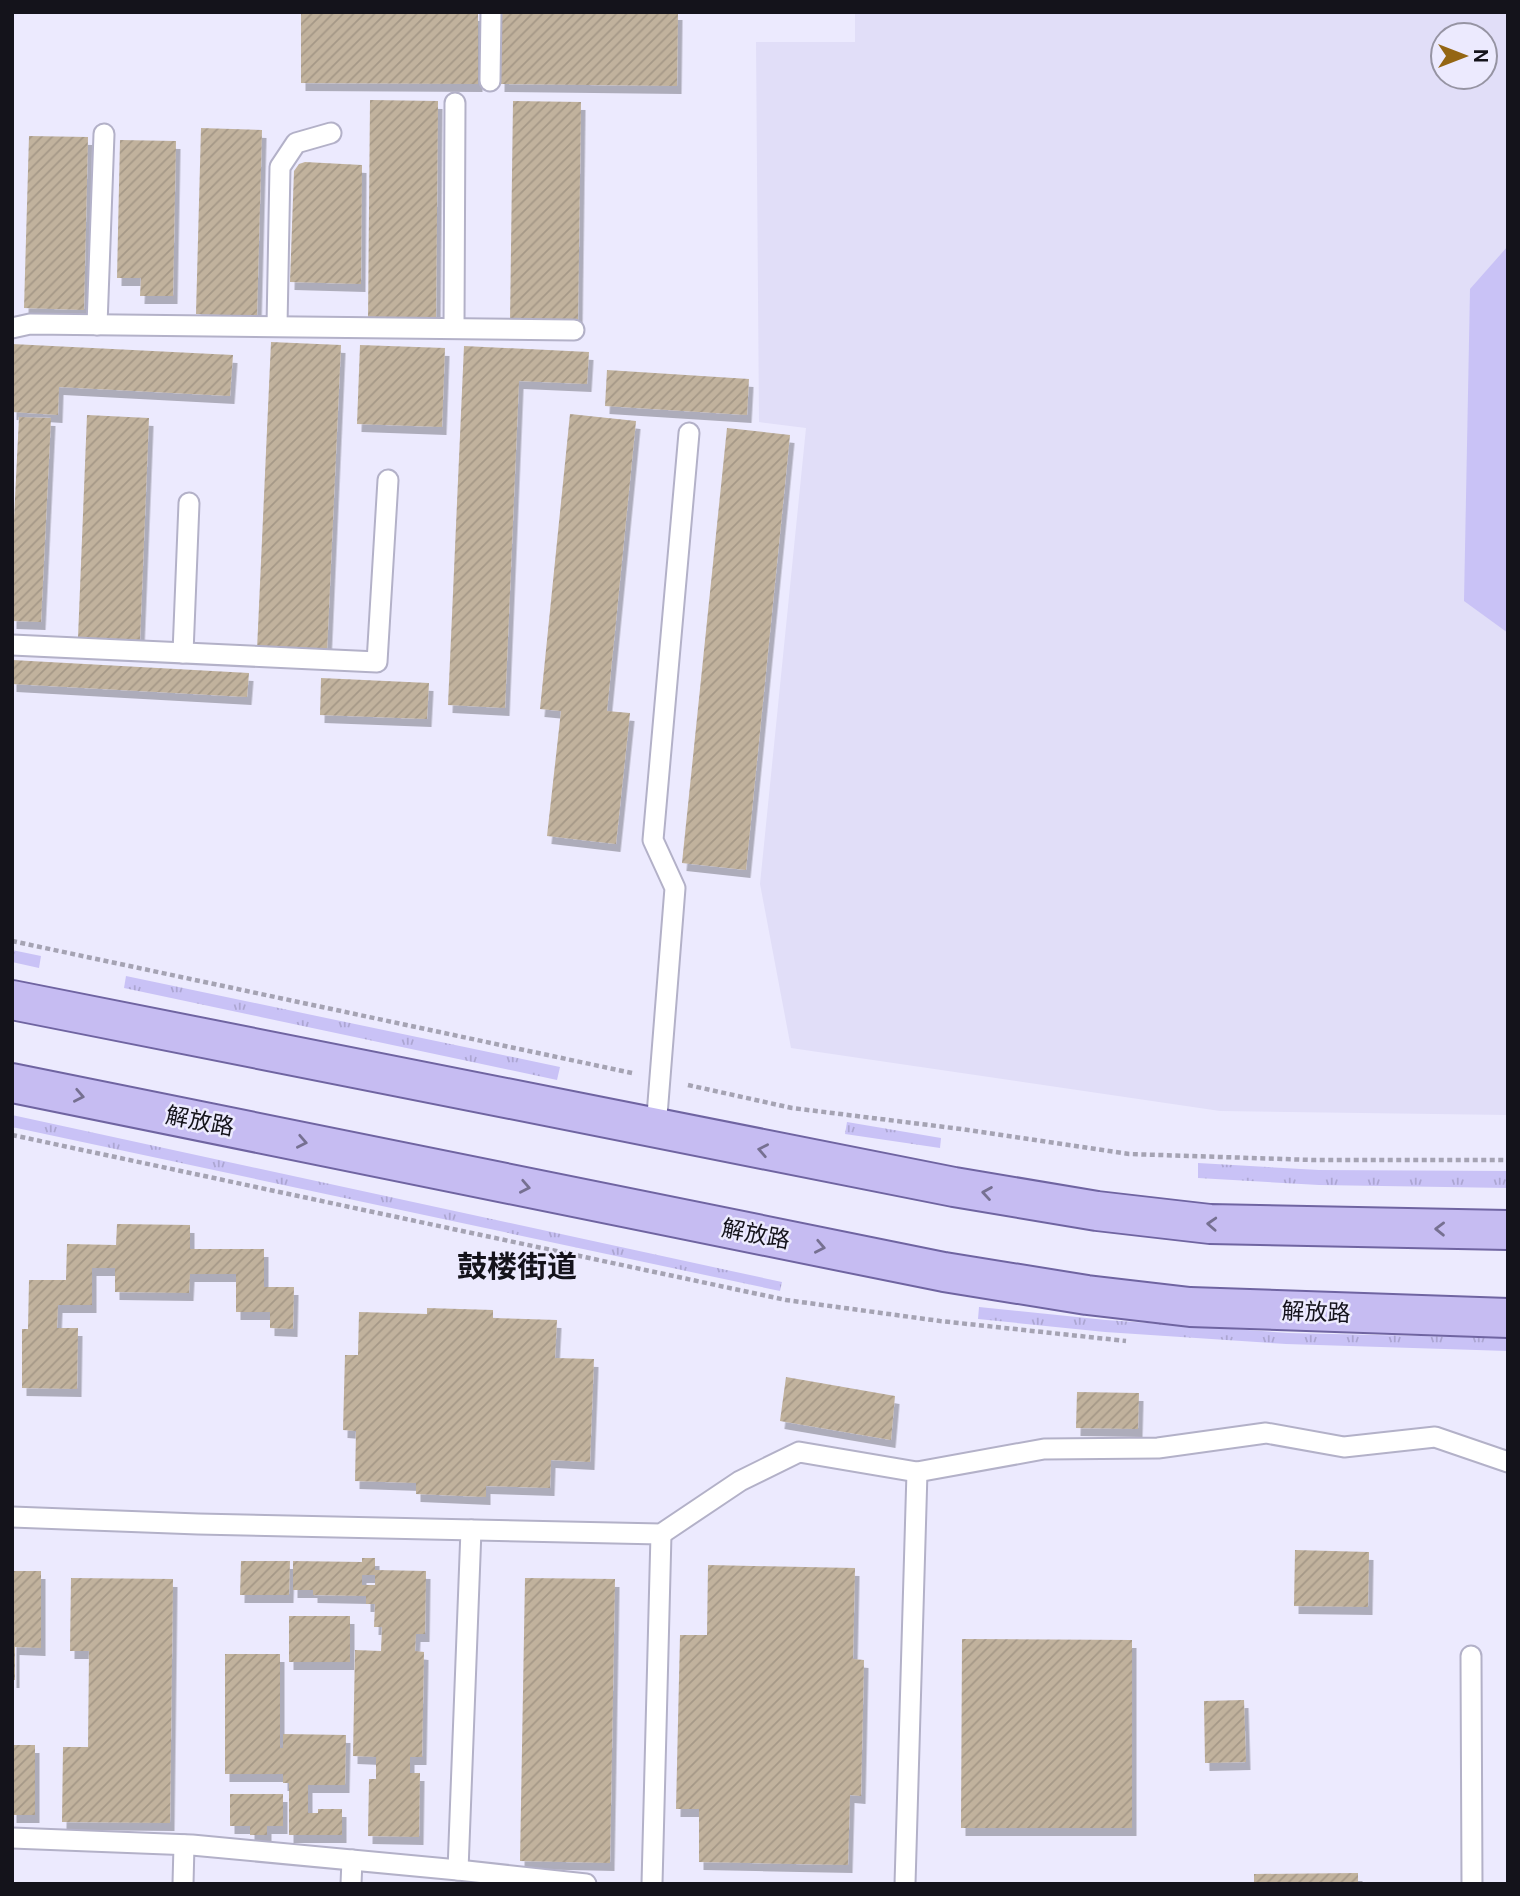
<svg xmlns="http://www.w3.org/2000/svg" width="1520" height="1896" viewBox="0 0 1520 1896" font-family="'DM Sans','Noto Sans SC',sans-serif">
  <defs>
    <pattern id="grass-tufts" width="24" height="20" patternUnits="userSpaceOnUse" patternTransform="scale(1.75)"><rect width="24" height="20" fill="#c9c2f6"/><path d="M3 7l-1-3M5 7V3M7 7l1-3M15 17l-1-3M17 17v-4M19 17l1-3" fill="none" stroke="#aca6d2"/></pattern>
    <pattern id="building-hatch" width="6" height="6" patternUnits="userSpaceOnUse" patternTransform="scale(1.75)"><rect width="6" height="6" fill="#c1b29d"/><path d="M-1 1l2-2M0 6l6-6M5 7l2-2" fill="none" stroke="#a59887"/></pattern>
    <filter id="shadow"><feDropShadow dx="4.5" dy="8" stdDeviation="0" flood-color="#0004"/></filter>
  </defs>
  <rect width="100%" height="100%" fill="#eceafe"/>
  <path fill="#e1def8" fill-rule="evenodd" d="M855 12H1508V1115L1220 1111 791 1048 760 884 806 428 759 422 756 42H855ZM1443 35H1485V77H1443Z"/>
  <g fill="url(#grass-tufts)">
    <polygon points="12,950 41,956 39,968 12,962"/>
    <polygon points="126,976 560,1067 557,1080 124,988"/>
    <polygon points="12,1115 782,1282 780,1291 12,1127"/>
    <polygon points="847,1122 941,1138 940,1148 845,1134"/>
    <polygon points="1198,1163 1319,1170 1508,1171 1508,1188 1319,1185 1198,1178"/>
    <polygon points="979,1307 1106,1320 1288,1333 1508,1338 1508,1351 1286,1344 1105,1332 978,1319"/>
  </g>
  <polygon fill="#c9c2f6" points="1508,246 1508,633 1464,601 1470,289"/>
  <g fill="url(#building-hatch)" fill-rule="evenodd" filter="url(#shadow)">
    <polygon points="301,12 478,13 478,84 301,83"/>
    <polygon points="605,12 678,12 677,86 500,84 501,13 605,14"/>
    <polygon points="370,100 438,101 436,321 368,321"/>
    <polygon points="513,101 581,102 578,323 510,322"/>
    <polygon points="201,128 262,130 257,316 196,314"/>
    <polygon points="29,136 88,137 84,310 24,308"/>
    <polygon points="120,140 176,141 173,296 140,296 141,278 117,278"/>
    <polygon points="305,162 362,165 361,284 290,282 294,171 299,164"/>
    <polygon points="271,342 341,345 327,652 257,650"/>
    <polygon points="12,344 233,355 230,396 59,387 58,415 12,412"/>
    <polygon points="360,345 445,348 442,427 357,424"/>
    <polygon points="464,346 589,352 587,384 519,381 505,708 448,705"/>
    <polygon points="607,370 749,379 747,415 605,406"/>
    <polygon points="570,414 636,421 607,711 630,713 616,844 547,836 561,711 540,709"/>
    <polygon points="87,415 149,418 140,640 78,638"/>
    <polygon points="19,417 51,418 41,622 12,621 12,560"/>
    <polygon points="727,428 790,435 746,870 682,863"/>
    <polygon points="12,660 249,673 247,697 12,684"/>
    <polygon points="321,678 429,683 427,719 320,715"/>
    <polygon points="117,1224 190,1225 190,1249 264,1249 264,1287 294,1287 293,1329 270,1328 270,1312 236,1312 236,1274 190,1274 189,1293 115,1292 115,1268 92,1268 92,1305 58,1305 57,1328 78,1328 77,1389 22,1388 22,1329 28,1329 29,1280 66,1280 67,1244 116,1245"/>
    <polygon points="427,1308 493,1310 493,1318 557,1320 555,1358 594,1359 590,1462 551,1460 550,1488 486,1486 486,1497 416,1494 416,1483 355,1481 356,1431 343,1430 345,1355 358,1355 359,1312 427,1314"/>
    <polygon points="786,1377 895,1396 891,1440 780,1421"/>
    <polygon points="1077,1392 1139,1393 1138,1429 1076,1428"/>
    <polygon points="1295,1550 1369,1552 1368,1607 1294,1606"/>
    <path d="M362 1558H375V1570L426 1571 425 1634H416L415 1651 424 1652 422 1757H410V1773H420L419 1837 368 1836 369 1779H376V1757L353 1756 355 1650 381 1651 382 1627H374L375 1604H366V1596L313 1595V1590H293V1561L362 1562ZM362 1575H375V1585H362Z"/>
    <polygon points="241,1561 290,1561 289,1595 240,1595"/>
    <polygon points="708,1565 855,1568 853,1659 864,1660 861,1796 850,1795 848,1865 699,1862 699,1809 676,1809 680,1635 707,1635"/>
    <polygon points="12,1571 41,1571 41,1648 15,1647 15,1680 12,1680"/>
    <polygon points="71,1578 173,1579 170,1823 62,1822 63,1747 88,1747 89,1651 70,1651"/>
    <polygon points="525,1578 615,1579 610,1863 520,1861"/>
    <rect x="289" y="1616" width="61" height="46"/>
    <polygon points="962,1639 1132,1640 1132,1828 961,1828"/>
    <polygon points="225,1654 280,1654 280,1748 283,1748 283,1734 346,1735 345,1785 308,1785 308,1813 318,1813 318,1809 342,1809 342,1835 289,1835 289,1783 283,1783 283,1774 225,1774"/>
    <polygon points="1244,1700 1246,1762 1205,1763 1204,1701"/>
    <rect x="12" y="1745" width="23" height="70"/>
    <polygon points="230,1794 283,1794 283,1826 267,1826 267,1835 250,1835 250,1826 230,1826"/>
    <polygon points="1358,1873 1358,1884 1254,1884 1254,1874"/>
  </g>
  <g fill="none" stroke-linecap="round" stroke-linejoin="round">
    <defs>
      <g id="service">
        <polyline points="490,81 491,12"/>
        <polyline points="97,325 104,134"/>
        <polyline points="277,326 280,167 296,143 331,133"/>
        <polyline points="12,328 30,324 574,330"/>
        <polyline points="454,328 455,103"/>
        <polyline points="12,645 377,662 388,480"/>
        <polyline points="183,653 189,503"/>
        <polyline points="656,1128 675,888 653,840 689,433"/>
        <polyline points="12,1517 198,1524 661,1534 740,1481 799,1452 917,1472 1044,1449 1158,1448 1266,1433 1344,1447 1435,1437 1508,1462"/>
        <polyline points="1471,1656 1472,1884"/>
        <polyline points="12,1838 192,1845 458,1870 586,1884"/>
        <polyline points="458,1870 471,1530"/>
        <polyline points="183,1884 184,1845"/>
        <polyline points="351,1884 352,1860"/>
        <polyline points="652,1884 661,1534"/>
        <polyline points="905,1884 917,1472"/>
      </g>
      <g id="primary">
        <polyline points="12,1000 954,1187 1097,1211 1210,1224 1508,1230"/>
        <polyline points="12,1083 944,1272 1087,1295 1190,1307 1508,1318"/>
      </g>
    </defs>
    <use href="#service" stroke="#b3b1c8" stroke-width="23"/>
    <use href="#primary" stroke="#6f64a1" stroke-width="42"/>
    <g stroke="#a5a3b3" stroke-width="4.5" stroke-dasharray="5 3.5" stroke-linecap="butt">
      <polyline points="12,941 632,1073"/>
      <polyline points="688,1085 792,1108 961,1129 1129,1154 1313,1160 1508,1160"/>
      <polyline points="12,1135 786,1300 940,1321 1126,1341"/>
    </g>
    <use href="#service" stroke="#fff" stroke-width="19"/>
    <use href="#primary" stroke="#c6bcf2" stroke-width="38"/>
  </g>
  <defs><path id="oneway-chevron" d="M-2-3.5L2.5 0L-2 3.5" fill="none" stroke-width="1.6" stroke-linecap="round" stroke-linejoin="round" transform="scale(1.75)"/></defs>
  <g stroke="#767091">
    <use href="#oneway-chevron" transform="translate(79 1096) rotate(11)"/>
    <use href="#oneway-chevron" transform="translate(302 1142) rotate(11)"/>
    <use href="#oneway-chevron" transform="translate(763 1150) rotate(-169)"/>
    <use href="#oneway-chevron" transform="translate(525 1187) rotate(11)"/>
    <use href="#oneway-chevron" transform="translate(987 1193) rotate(-171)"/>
    <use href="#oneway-chevron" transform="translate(1212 1224) rotate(-177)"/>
    <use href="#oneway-chevron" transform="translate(1440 1229) rotate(-179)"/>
    <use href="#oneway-chevron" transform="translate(820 1247) rotate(11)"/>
  </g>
  <g text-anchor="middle" stroke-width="5" stroke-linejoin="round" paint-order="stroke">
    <g font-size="23" fill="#14131b" stroke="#eceafe">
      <text transform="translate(200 1121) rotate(11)" y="8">解放路</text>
      <text transform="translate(756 1234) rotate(11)" y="8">解放路</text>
      <text transform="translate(1316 1312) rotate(2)" y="8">解放路</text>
    </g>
    <g font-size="30" font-weight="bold" fill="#14131b" stroke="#eceafe">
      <text x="517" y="1277">鼓楼街道</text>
    </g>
  </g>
  <rect width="1520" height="1896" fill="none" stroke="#14131b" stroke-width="28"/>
  <g transform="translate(1464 56) rotate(90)"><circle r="33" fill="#eceafe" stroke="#9694a3" stroke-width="2"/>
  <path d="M0-5L12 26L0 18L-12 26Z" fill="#946613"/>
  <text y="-10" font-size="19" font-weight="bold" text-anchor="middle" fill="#14131b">N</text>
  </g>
</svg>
